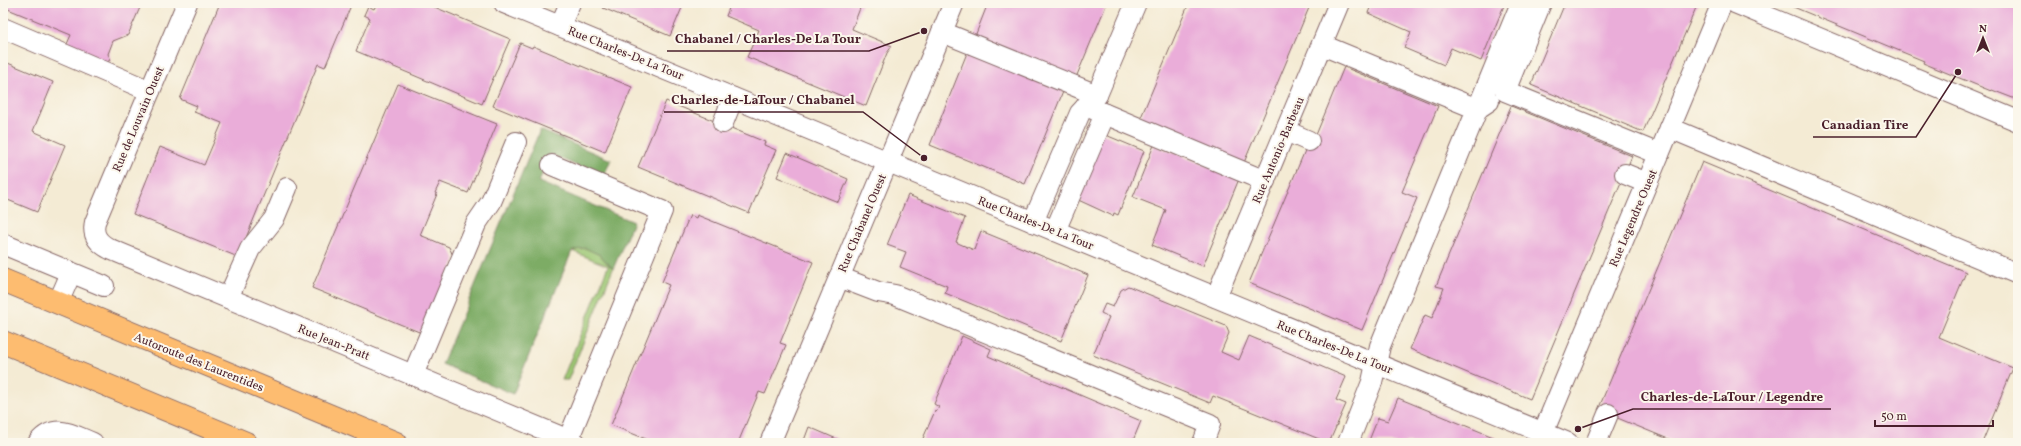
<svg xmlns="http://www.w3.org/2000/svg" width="2021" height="446" viewBox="0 0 2021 446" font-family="Vollkorn,serif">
  <rect width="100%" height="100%" fill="#fbf7ec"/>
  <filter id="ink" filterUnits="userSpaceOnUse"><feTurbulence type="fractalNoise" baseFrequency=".025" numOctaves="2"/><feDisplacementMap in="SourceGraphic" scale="8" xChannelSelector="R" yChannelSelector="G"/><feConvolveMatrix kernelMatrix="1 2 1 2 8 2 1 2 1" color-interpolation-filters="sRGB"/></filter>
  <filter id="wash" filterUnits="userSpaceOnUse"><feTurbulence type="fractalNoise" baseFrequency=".012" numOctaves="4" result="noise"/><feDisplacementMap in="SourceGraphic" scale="16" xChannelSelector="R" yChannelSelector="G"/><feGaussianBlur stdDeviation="0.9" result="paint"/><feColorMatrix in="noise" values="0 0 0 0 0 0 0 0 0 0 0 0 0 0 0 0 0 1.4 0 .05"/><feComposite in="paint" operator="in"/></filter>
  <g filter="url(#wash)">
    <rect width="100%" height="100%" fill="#f4ebd4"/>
    <polygon fill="#9cc773" stroke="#73734f" points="585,248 600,255 613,269 568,380 562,380 608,266 572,251"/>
    <polygon fill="#7dac65" stroke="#646648" points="540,130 611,160 603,177 550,154 539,182 633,222 613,269 600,255 585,248 572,251 513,394 442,364"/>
    <g id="blocks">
      <g fill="#eaadd9">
        <polygon points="3,3 142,3 128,35 113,41 108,54 111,60 104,63 69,48 67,44 71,35 3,7"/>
        <polygon points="220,3 352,3 325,67 318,64 238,257 133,214 160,147 204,165 222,123 194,112 197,106 180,99"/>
        <polygon points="377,3 425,3 510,39 482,104 356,51 370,18 364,15 368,6 374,9"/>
        <polygon points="605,3 684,3 670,36 603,8"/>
        <polygon points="731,3 862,3 852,29 892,46 887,53 866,106 747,57 759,30 726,16"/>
        <polygon points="988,3 1107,3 1075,80 974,39"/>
        <polygon points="1189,3 1311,3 1243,165 1139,122"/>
        <polygon points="1372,3 1505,3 1481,61 1451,48 1444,65 1404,48 1411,32 1368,13"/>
        <polygon points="1565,3 1698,3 1643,132 1531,85"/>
        <polygon points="1793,3 2018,3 2018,100 1992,90 1991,91 1923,63 1924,61 1791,6"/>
        <polygon points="520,43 532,48 533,46 632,87 605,152 493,106"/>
        <polygon points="969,48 1065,87 1025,184 930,145"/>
        <polygon points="3,61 53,82 33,131 65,145 37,212 3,198"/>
        <polygon points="1344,67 1438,106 1402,192 1417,198 1362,330 1249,283 1312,134 1316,135"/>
        <polygon points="398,84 497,124 468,193 440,182 435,193 437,194 420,235 449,247 455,260 424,334 312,288"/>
        <polygon points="666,101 765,142 764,145 776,150 749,213 638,167"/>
        <polygon points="1511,106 1632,156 1530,399 1410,349 1425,315 1432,318 1444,288 1436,286"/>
        <polygon points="1101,133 1144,151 1118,215 1114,213 1113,216 1074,198"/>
        <polygon points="1154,145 1239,179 1203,266 1152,245 1166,210 1133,197"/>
        <polygon points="787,153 848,179 838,202 777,177"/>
        <polygon points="1702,162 1966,272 1939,337 2013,368 1982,443 1678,443 1598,410"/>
        <polygon points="908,195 965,218 956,242 960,244 974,250 981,231 1088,275 1061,341 945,293 947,286 900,267 906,252 887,245"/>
        <polygon points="690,215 696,218 697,215 813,262 780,343 786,345 765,394 759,392 738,443 656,443 611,425 669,285 662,282"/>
        <polygon points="1128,286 1226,326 1229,333 1221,352 1239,360 1249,336 1346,377 1336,400 1346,404 1329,443 1213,396 1210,403 1093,355 1109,317 1101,313 1105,304 1113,307 1121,290"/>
        <polygon points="962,336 991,349 988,356 1141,421 1132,443 921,443 935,411 936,412 939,407 934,404"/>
        <polygon points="1398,398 1454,421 1508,443 1368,443 1378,418 1388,421"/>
        <polygon points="809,427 846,443 803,443"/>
      </g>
    </g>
  </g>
  <g filter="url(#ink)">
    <use href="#blocks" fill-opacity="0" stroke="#866666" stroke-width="1"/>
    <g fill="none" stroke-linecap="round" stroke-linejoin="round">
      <defs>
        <g id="minor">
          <path d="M187 3 95 222C92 235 98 243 110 249L576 443"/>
          <polyline points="504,3 1568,443"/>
          <polyline points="1541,3 1505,91 1659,154"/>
          <polyline points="1735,3 2018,121"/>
          <polyline points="560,26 570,3"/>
          <polyline points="3,28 150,91"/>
          <polyline points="942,32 1097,95"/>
          <polyline points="1322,45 1477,109 1489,101"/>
          <polyline points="1086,106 1265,181"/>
          <polyline points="723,123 733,98"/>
          <polyline points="1670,128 2018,274"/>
          <polyline points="1286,131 1309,141"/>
          <polyline points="552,165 662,211 568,440"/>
          <polyline points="1625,174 1647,183"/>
          <polyline points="1033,222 1080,113 1097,95 1136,3"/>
          <polyline points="1055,231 1105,114"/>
          <polyline points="3,244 104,286"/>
          <polyline points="839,277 878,292 895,295 1210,424 1203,443"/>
          <polyline points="1216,297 1339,3"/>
          <polyline points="228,298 250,249 274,219 287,188"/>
          <polyline points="58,303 71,273"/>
          <polyline points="413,375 476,224 491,202 516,142"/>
          <polyline points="1543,433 1722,3"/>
          <path d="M38 443C55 422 73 435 93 443"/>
          <polyline points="770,443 954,3"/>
          <polyline points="1348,443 1372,382 1380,346 1521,3"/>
          <polyline points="1596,443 1608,414"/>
        </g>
        <g id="highway">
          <polyline points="3,280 396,443"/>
          <polyline points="3,342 246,443"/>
        </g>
      </defs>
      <use href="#minor" stroke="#866666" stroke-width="22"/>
      <use href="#highway" stroke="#866666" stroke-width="24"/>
      <use href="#minor" stroke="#fff" stroke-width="20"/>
      <use href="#highway" stroke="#fdbc6f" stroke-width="22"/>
    </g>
  </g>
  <g text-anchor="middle" stroke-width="4" stroke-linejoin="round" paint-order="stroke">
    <g font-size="12" fill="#4a1f2b" stroke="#fbf7ec">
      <text transform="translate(626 53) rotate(22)" y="4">Rue Charles-De La Tour</text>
      <text transform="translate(138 119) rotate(-67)" y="4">Rue de Louvain Ouest</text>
      <text transform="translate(1278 150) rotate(-67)" y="4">Rue Antonio-Barbeau</text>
      <text transform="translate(1633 218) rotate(-67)" y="4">Rue Legendre Ouest</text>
      <text transform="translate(862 223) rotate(-67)" y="4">Rue Chabanel Ouest</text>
      <text transform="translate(1036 223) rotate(22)" y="4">Rue Charles-De La Tour</text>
      <text transform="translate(334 342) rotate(22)" y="4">Rue Jean-Pratt</text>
      <text transform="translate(1335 347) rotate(22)" y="4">Rue Charles-De La Tour</text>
      <text transform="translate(199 362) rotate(22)" y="4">Autoroute des Laurentides</text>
    </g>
  </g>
  <path fill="none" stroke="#4a1f2b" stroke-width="1.5" d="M924 31L869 51H667M924 158L863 112H664M1958 72L1916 137H1813M1578 429L1633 409H1831"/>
  <g fill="#4a1f2b" stroke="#fbf7ec" stroke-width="1.5">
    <circle cx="924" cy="31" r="4"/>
    <circle cx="924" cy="158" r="4"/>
    <circle cx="1958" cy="72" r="4"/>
    <circle cx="1578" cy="429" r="4"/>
  </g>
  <g font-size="13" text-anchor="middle" font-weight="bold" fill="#4a1f2b" stroke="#fbf7ec" stroke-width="4" stroke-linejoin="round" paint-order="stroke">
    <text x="768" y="43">Chabanel / Charles-De La Tour</text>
    <text x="763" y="104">Charles-de-LaTour / Chabanel</text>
    <text x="1865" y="129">Canadian Tire</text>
    <text x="1732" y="401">Charles-de-LaTour / Legendre</text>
  </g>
  <rect width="2021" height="446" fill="none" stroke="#fbf7ec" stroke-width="16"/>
  <g transform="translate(1983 38)" stroke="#fbf7ec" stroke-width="3" paint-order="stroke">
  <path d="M0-3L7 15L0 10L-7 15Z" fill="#4a1f2b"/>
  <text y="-6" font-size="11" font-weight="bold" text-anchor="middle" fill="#4a1f2b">N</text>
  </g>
  <path d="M1875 420v6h118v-6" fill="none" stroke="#4a1f2b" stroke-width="2"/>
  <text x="1881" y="420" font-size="12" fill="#4a1f2b" stroke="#fbf7ec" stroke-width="3" paint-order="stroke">50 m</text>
</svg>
